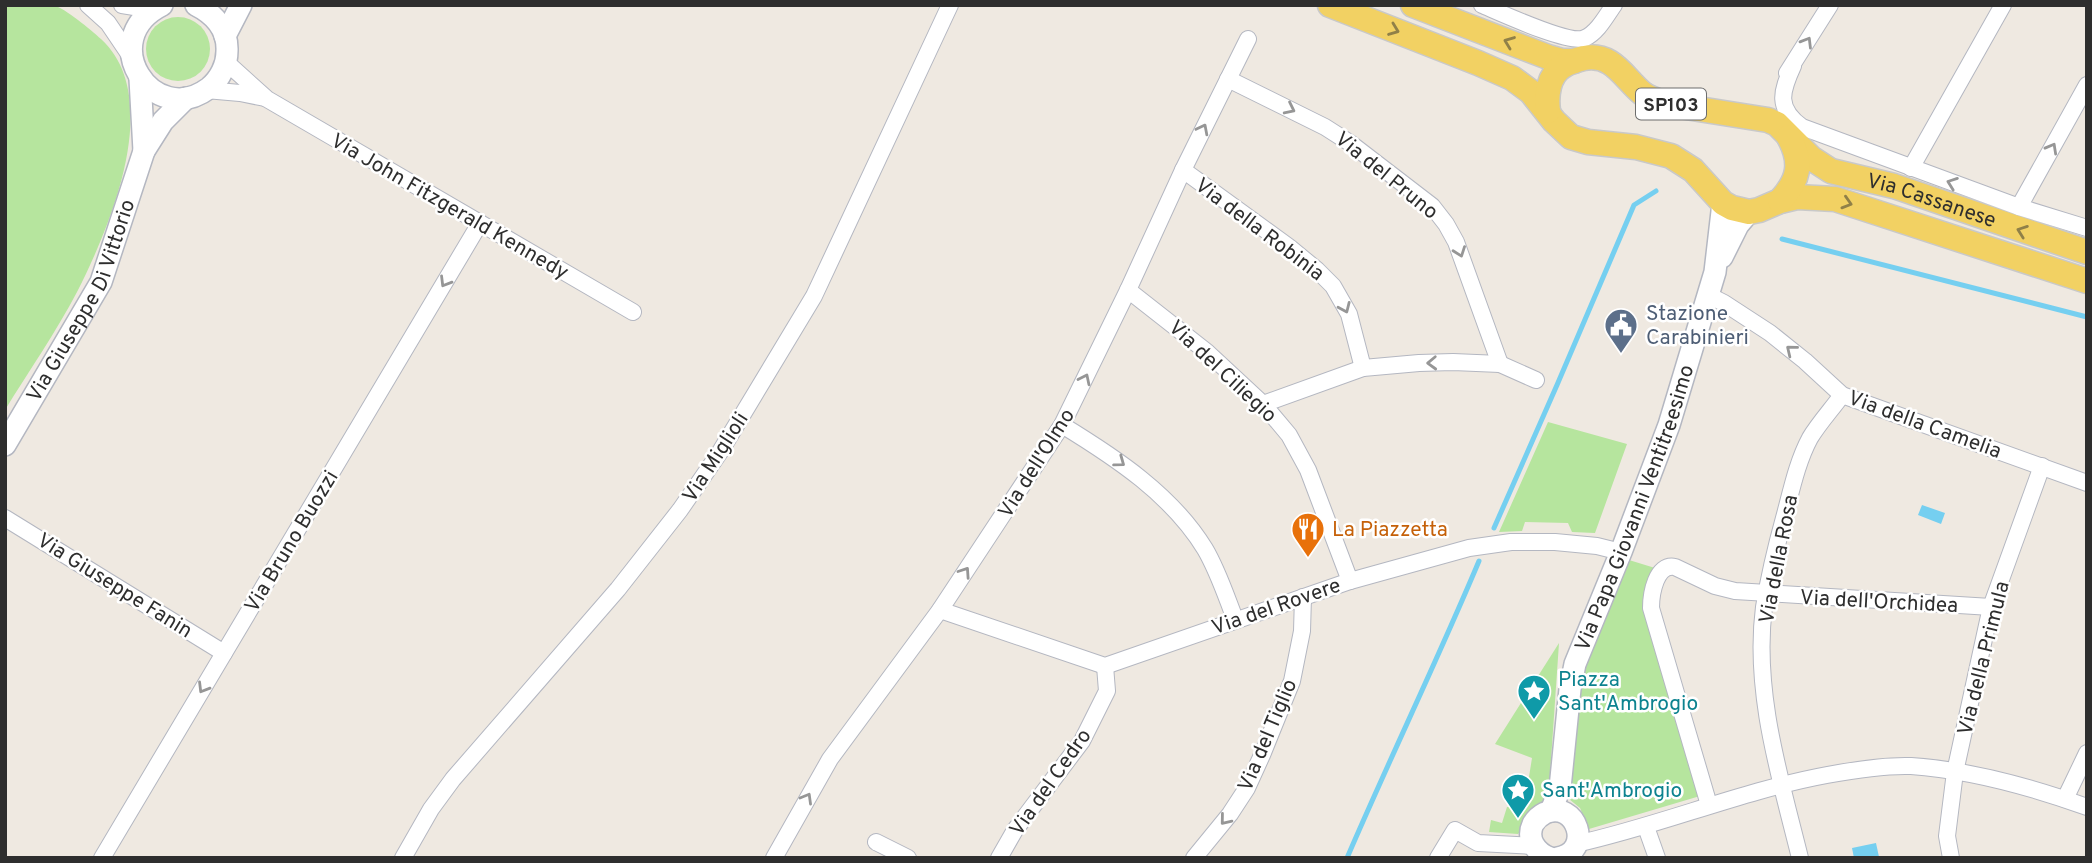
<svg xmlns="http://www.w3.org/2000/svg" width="2092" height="863" viewBox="0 0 2092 863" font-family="Overpass,sans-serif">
  <rect width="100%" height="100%" fill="#efe9e1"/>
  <g fill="#b6e59e">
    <path d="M5 5C17 5 43 2 53 5 65 8 91 30 101 39 165 98 110 227 77 292 56 332 29 371 5 410Z"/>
    <circle cx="178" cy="49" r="32"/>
    <polygon points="1548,422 1627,444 1595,533 1572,532 1568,523 1525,522 1522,531 1499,532"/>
    <polygon points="1629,560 1655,568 1644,609 1646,620 1700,796 1589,829 1580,808 1569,799 1581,675 1588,653"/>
    <polygon points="1559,643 1548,804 1518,834 1489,832 1491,820 1502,823 1507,807 1524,808 1532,758 1495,744"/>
  </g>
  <g fill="#75cff0">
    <polygon points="1922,505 1945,513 1941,524 1918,515"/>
    <polygon points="1876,843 1879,857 1854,858 1852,848"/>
  </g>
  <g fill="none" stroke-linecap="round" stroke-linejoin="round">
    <g stroke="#75cff0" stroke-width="5">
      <polyline points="1782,239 2087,317"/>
      <polyline points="1494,528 1557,385 1634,205 1656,191"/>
      <path d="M1347 858C1390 758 1437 661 1479 561"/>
    </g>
    <defs>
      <g id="street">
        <polyline points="88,5 108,23 131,57"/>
        <polyline points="122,5 153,10"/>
        <path d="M1482 5C1501 13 1570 45 1585 38 1598 32 1606 16 1614 5"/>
        <polyline points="226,62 267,99 633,312"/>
        <path d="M1793 66C1781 92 1776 108 1802 127L2019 207 2087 228"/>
        <polyline points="1787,73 1830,5"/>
        <polyline points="1228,79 1325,127 1350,143 1432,206 1446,224 1456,242 1500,364"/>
        <polyline points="206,90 240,93 265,98"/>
        <polyline points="1911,168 2003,5"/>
        <polyline points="1183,170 1289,247 1317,270 1333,286 1349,314 1363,368"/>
        <polyline points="2019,207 2087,85"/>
        <polyline points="1128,290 1207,352 1263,404 1289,435 1308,470 1350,581"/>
        <polyline points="1708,295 1724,303 1770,333 1805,361 1842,395 2087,483"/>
        <polyline points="1263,404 1363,368 1419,363 1453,362 1500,364 1536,380"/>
        <path d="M1062 425C1116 458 1172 495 1205 549 1218 571 1226 596 1235 619"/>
        <polyline points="5,518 224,653"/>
        <polyline points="940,610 1105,666 1350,581 1469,548 1511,542 1555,542 1597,546 1621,552"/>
        <polyline points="2065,799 2087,753"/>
        <path d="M1709 805 1651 608C1651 594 1656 563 1675 567L1715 586 1735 591 1991 607"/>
        <polyline points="1646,827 1657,858"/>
        <polyline points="876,842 908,858"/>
        <path d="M1576 844C1662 825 1741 791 1827 775 1854 770 1884 765 1911 766 1970 770 2031 787 2087 807"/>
        <polyline points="102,858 480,223"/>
        <polyline points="403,858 431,809 453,779 618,589 680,510 720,452 814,296 950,5"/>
        <polyline points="774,858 830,759 940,610 1062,425 1128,290 1183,170 1248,39"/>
        <polyline points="999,858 1015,830 1082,741 1107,691 1105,666"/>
        <polyline points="1194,858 1230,814 1247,788 1262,755 1292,681 1302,631 1303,597"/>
        <polyline points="1438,858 1455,830 1478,843 1534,846"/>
        <path d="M1800 858C1780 777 1753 691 1764 607 1769 577 1776 547 1784 518 1791 492 1797 462 1810 438 1819 423 1832 409 1842 395"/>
        <polyline points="1951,858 1947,836 1955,772 1991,607 2042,466"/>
      </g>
      <g id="secondary">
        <path d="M162 5C94 39 153 130 209 88 220 79 227 65 227 51 228 29 214 14 196 5"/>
        <polyline points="225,36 241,5"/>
        <polyline points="140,79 144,151"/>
        <polyline points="1722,257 1738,225 1749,212"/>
        <path id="s1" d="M5 445 101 282 144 151 163 121 186 98"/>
        <path id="s2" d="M1551 811 1560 788 1570 689 1575 664 1621 552 1669 425 1715 272 1723 203"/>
        <path d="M1550 858C1536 853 1526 839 1533 824 1536 819 1541 815 1545 813 1576 799 1595 852 1557 858"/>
      </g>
      <g id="primary">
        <polyline points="1330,5 1478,63 1512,78 1531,92 1554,121 1571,137 1588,142 1636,147 1671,156 1693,170 1723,203 1732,208 1749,212 1759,210 1780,201 1797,197 1835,199 2087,281"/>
        <polyline points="1413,5 1548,57 1562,61 1574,61"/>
        <path id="s3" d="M1548 111C1546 96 1548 75 1563 66 1569 62 1576 60 1584 58 1613 53 1623 77 1642 93 1650 99 1658 101 1667 104L1768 120 1777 124 1811 158 1831 171 1894 186 2087 252"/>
        <path d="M1780 201C1799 180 1803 163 1789 137"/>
      </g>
    </defs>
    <use href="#street" stroke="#b4b7c1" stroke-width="18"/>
    <use href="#secondary" stroke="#b4b7c1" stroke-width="24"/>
    <use href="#primary" stroke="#c9c9c9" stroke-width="27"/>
    <use href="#street" stroke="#fff" stroke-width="16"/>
    <use href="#secondary" stroke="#fff" stroke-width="21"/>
    <use href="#primary" stroke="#f2d163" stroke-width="24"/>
  </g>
  <defs><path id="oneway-chevron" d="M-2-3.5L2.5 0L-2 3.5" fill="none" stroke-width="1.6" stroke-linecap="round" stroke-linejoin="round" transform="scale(1.75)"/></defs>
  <g stroke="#908048">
    <use href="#oneway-chevron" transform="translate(1394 30) rotate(21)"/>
    <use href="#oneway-chevron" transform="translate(1509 42) rotate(-159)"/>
    <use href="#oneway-chevron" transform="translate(1847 203) rotate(17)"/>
    <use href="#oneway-chevron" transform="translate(2022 231) rotate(-160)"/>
  </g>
  <g stroke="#969696">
    <use href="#oneway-chevron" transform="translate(1807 42) rotate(-59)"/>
    <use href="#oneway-chevron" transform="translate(1290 109) rotate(26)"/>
    <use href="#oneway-chevron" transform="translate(1203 129) rotate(-63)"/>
    <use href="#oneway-chevron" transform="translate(2052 148) rotate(-61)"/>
    <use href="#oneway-chevron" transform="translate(1952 183) rotate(-160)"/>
    <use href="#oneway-chevron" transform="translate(1460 252) rotate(70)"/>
    <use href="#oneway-chevron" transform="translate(445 282) rotate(121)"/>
    <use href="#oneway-chevron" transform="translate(1345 308) rotate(66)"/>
    <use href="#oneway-chevron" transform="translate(1791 350) rotate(-141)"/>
    <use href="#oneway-chevron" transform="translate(1432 363) rotate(178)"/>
    <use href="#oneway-chevron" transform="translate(1085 379) rotate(-64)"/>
    <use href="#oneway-chevron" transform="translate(1120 462) rotate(36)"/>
    <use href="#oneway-chevron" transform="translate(965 572) rotate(-56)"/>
    <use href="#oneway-chevron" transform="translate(203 688) rotate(121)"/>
    <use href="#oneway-chevron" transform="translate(807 798) rotate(-60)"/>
    <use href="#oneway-chevron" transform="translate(1225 820) rotate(129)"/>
  </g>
  <defs>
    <symbol id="civic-pin" viewBox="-11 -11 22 30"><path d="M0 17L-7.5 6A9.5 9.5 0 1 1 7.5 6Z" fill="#5c6f8a" stroke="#fff"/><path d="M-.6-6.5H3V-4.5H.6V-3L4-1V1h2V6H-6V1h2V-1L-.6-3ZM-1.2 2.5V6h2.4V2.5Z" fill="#fff"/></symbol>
    <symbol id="restaurant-pin" viewBox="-11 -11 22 30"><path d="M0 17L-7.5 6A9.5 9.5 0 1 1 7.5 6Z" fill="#e8710a" stroke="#fff"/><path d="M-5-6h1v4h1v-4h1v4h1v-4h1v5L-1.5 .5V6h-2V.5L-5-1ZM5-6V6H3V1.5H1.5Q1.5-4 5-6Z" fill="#fff"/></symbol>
    <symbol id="sight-pin" viewBox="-11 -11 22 30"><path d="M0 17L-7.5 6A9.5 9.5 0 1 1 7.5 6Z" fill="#0f9aa8" stroke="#fff"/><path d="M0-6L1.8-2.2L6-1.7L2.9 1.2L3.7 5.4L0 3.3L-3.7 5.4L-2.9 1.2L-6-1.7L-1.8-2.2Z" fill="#fff"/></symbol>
  </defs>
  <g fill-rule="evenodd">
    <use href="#civic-pin" x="1602" y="306" width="38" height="52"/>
    <use href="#restaurant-pin" x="1289" y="510" width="38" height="52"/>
    <use href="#sight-pin" x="1515" y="672" width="38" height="52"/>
    <use href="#sight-pin" x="1499" y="771" width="38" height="52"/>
  </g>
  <g text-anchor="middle" stroke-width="5" stroke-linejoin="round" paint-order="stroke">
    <rect fill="#fff" stroke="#6d6d6d" stroke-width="2" x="1636" y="88.5" width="70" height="31" rx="5"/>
    <g font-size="19" font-weight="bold" fill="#2e2e2e">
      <text x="1671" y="111">SP103</text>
    </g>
    <g font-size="21" fill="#2e2e2e" stroke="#fff">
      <text transform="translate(1387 175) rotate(39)" y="7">Via del Pruno</text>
      <text dy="7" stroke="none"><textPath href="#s3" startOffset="460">Via Cassanese</textPath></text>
      <text transform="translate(450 206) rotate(30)" y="7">Via John Fitzgerald Kennedy</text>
      <text transform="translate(1260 229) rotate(37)" y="7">Via della Robinia</text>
      <text dy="7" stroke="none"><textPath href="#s1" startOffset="164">Via Giuseppe Di Vittorio</textPath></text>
      <text transform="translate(1223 371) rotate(43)" y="7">Via del Ciliegio</text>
      <text transform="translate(1925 424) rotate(20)" y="7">Via della Camelia</text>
      <text transform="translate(715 457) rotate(-57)" y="7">Via Miglioli</text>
      <text transform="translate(1036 463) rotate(-58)" y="7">Via dell'Olmo</text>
      <text dy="7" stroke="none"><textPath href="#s2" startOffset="317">Via Papa Giovanni Ventitreesimo</textPath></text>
      <text transform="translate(291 541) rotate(-59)" y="7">Via Bruno Buozzi</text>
      <text transform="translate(1778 559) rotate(-79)" y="7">Via della Rosa</text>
      <text transform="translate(115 585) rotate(32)" y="7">Via Giuseppe Fanin</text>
      <text transform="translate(1879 601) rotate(3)" y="7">Via dell'Orchidea</text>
      <text transform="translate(1276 606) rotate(-19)" y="7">Via del Rovere</text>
      <text transform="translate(1983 658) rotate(-76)" y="7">Via della Primula</text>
      <text transform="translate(1267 735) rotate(-67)" y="7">Via del Tiglio</text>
      <text transform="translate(1050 782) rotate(-55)" y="7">Via del Cedro</text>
    </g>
    <g font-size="21" fill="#4e5e75" stroke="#fff" text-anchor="start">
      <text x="1646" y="320">Stazione<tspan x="1646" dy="24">Carabinieri</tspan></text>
    </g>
    <g font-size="21" fill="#c56008" stroke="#fff" text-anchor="start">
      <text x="1332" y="536">La Piazzetta</text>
    </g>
    <g font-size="21" fill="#0d838f" stroke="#fff" text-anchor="start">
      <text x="1558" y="686">Piazza<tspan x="1558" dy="24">Sant'Ambrogio</tspan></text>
      <text x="1542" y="797">Sant'Ambrogio</text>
    </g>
  </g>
  <rect width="2092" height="863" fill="none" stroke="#2e2e2e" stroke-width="14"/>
</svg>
